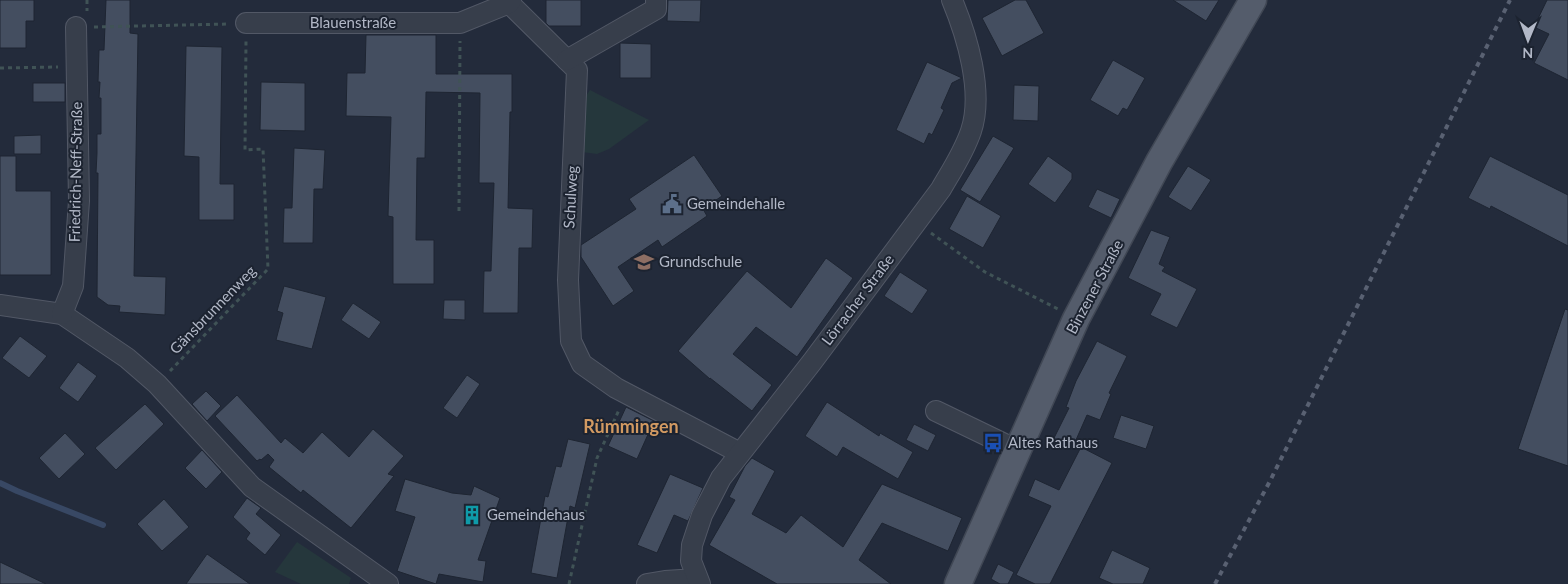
<svg xmlns="http://www.w3.org/2000/svg" width="1568" height="584" viewBox="0 0 1568 584" font-family="Lato,sans-serif">
  <rect width="100%" height="100%" fill="#232b3b"/>
  <g fill="#25373c">
    <polygon points="590,90 649,120 609,149 597,154 582,152 584,99"/>
    <polygon points="297,542 351,578 349,584 301,584 275,572"/>
  </g>
  <g fill="none" stroke-linecap="round" stroke-linejoin="round">
    <polyline stroke="#384864" stroke-width="6" points="0,483 17,491 103,525"/>
  </g>
  <g fill="#444e60" stroke="#1e2532">
    <polygon points="0,0 34,0 34,21 26,21 26,48 0,48"/>
    <polygon points="106,0 130,0 130,33 138,34 134,276 166,277 165,315 119,312 120,306 108,305 97,297 98,173 96,173 97,153 97,134 101,134 101,98 99,98 100,82 98,82 99,50 104,50"/>
    <polygon points="546,0 581,0 581,26 549,26 546,23"/>
    <polygon points="668,0 701,0 700,22 667,21"/>
    <polygon points="1015,0 1026,0 1044,33 1002,56 982,18"/>
    <polygon points="1173,0 1219,0 1206,21"/>
    <polygon points="1547,0 1568,0 1568,80 1534,63 1549,34 1534,27"/>
    <polygon points="366,35 436,35 436,74 512,74 512,112 510,112 508,208 533,209 532,248 519,248 518,313 483,313 484,271 491,271 494,183 479,183 480,93 426,92 425,158 417,158 416,240 434,240 434,284 393,284 393,217 388,216 391,117 346,116 347,73 365,73"/>
    <polygon points="620,43 651,44 651,78 620,78"/>
    <polygon points="186,46 222,47 220,184 234,184 234,220 199,220 199,157 184,156"/>
    <polygon points="1113,60 1145,78 1127,110 1123,108 1118,116 1090,100"/>
    <polygon points="927,62 962,78 952,83 941,108 944,110 932,135 929,133 924,144 896,130"/>
    <polygon points="261,82 305,83 305,131 260,130"/>
    <rect x="33" y="83" width="32" height="19"/>
    <polygon points="1014,85 1039,86 1038,121 1013,120"/>
    <polygon points="41,135 41,154 14,154 14,136"/>
    <polygon points="993,136 1014,148 980,202 960,190"/>
    <polygon points="294,148 325,150 323,189 314,189 313,243 283,243 284,208 292,208"/>
    <polygon points="694,155 722,196 703,209 707,216 662,247 658,240 618,267 634,291 613,306 581,257 581,245 636,209 629,199"/>
    <polygon points="0,156 16,156 16,191 51,191 51,275 0,275"/>
    <polygon points="1048,156 1072,173 1072,179 1055,203 1028,184"/>
    <polygon points="1490,156 1568,195 1568,246 1491,206 1490,209 1468,198"/>
    <polygon points="1188,166 1211,180 1191,211 1168,197"/>
    <polygon points="1097,189 1120,199 1111,218 1088,207"/>
    <polygon points="967,196 1001,216 983,248 949,229"/>
    <polygon points="1151,230 1170,237 1159,264 1165,267 1162,271 1197,289 1177,328 1150,315 1161,294 1128,278"/>
    <polygon points="826,258 853,278 797,357 756,327 733,354 772,385 752,411 710,378 710,379 678,351 747,271 791,308"/>
    <polygon points="900,272 928,290 912,314 884,296"/>
    <polygon points="284,286 326,297 312,349 276,340 283,313 277,311"/>
    <polygon points="444,300 465,300 465,320 443,319"/>
    <polygon points="353,303 381,322 369,339 341,320"/>
    <polygon points="1565,309 1568,310 1568,466 1518,449"/>
    <polygon points="20,336 47,356 29,378 2,358"/>
    <polygon points="1097,341 1127,356 1109,393 1111,394 1100,420 1087,415 1072,449 1053,440 1069,408 1066,407 1076,381"/>
    <polygon points="78,362 97,376 78,402 59,388"/>
    <polygon points="467,375 480,384 457,418 443,408"/>
    <polygon points="206,391 221,406 207,421 192,404"/>
    <polygon points="237,395 281,443 285,438 303,453 322,432 349,457 373,429 404,456 388,474 394,476 351,528 303,490 301,493 269,467 274,460 268,454 261,460 260,459 257,461 215,416"/>
    <polygon points="827,402 879,436 880,433 913,452 898,479 843,447 837,457 805,436"/>
    <polygon points="145,404 164,424 116,470 95,448"/>
    <polygon points="626,407 654,421 637,459 608,446"/>
    <polygon points="1121,415 1154,426 1146,449 1113,438"/>
    <polygon points="914,424 936,435 928,451 906,440"/>
    <polygon points="65,433 85,454 59,479 39,458"/>
    <polygon points="568,439 590,444 575,508 570,506 557,578 531,573 545,496 548,497 556,466 561,467"/>
    <polygon points="1081,447 1112,463 1050,584 1035,584 1016,575 1051,506 1028,496 1035,479 1059,490"/>
    <polygon points="202,450 222,472 206,489 185,468"/>
    <polygon points="752,458 775,471 752,514 786,533 801,515 843,547 882,484 962,518 948,551 882,523 859,560 891,584 777,584 709,545 735,500 729,497 745,466"/>
    <polygon points="670,474 703,488 688,521 674,515 657,553 637,545"/>
    <polygon points="405,479 452,493 471,495 474,486 500,498 478,560 486,561 483,582 439,574 436,584 397,571 415,517 395,511"/>
    <polygon points="247,498 261,508 256,514 281,535 265,555 246,539 250,533 233,517"/>
    <polygon points="164,499 189,527 162,551 137,524"/>
    <polygon points="1112,550 1150,568 1143,584 1113,584 1099,578"/>
    <polygon points="207,554 250,584 186,584"/>
    <polygon points="0,562 46,584 0,584"/>
    <polygon points="998,564 1014,572 1008,584 1000,584 991,579"/>
  </g>
  <g fill="none" stroke-linecap="round" stroke-linejoin="round">
    <defs>
      <g id="minor">
        <polyline points="509,3 577,70 568,280 571,341 582,364 616,388 740,453"/>
        <polyline points="246,23 460,23 509,3 511,0"/>
        <polyline points="567,60 656,9 656,0"/>
        <polyline points="0,305 62,314 127,358 157,384 252,487 388,584"/>
        <polyline points="62,314 73,286 79,201 76,27"/>
        <polyline points="936,411 1017,450"/>
        <polyline points="647,584 665,581 697,579"/>
        <path d="M700 584 691 561 692 545 702 515 721 478 812 362 941 189C952 170 964 152 971 131 984 92 967 36 952 0"/>
      </g>
      <polyline id="major" points="958,584 1076,319 1159,162 1253,0"/>
    </defs>
    <use href="#minor" stroke="#525866" stroke-width="22"/>
    <use href="#major" stroke="#404754" stroke-width="29"/>
    <g stroke="#405356" stroke-width="3" stroke-dasharray="4 4" stroke-linecap="butt">
      <polyline points="87,0 87,11"/>
      <polyline points="94,27 228,24"/>
      <polyline points="0,68 58,67"/>
      <polyline points="459,211 460,41"/>
      <polyline points="931,233 985,272 1058,309"/>
      <polyline points="170,371 268,269 263,149 245,150 246,41"/>
      <polyline points="569,584 597,458 619,410"/>
    </g>
    <use href="#minor" stroke="#373e4b" stroke-width="20"/>
    <use href="#major" stroke="#545c6b" stroke-width="26"/>
    <polyline stroke="#596172" stroke-width="4" stroke-dasharray="5 5" stroke-linecap="butt" points="1215,584 1270,481 1510,0"/>
  </g>
  <defs>
    <symbol id="civic-bare" viewBox="-9 -9 18 18"><path d="M-.6-6.5H3V-4.5H.6V-3L4-1V1h2V6H-6V1h2V-1L-.6-3ZM-1.2 2.5V6h2.4V2.5Z" fill="#5c6f8a" stroke="#1c2330" stroke-width="2.5" paint-order="stroke"/></symbol>
    <symbol id="school-bare" viewBox="-9 -9 18 18"><path d="M0-5L7-2L0 1L-7-2ZM-4 1L0 2.5L4 1V4Q0 6-4 4Z" fill="#8d6e63" stroke="#1c2330" stroke-width="2.5" paint-order="stroke"/></symbol>
    <symbol id="bus-bare" viewBox="-9 -9 18 18"><path d="M-5-6H5V4H4V6H2V4H-2V6H-4V4H-5ZM-3.5-4V0h7V-4ZM-3.5 1.2v1.5H-2V1.2ZM2 1.2v1.5H3.5V1.2Z" fill="#1a4fb4" stroke="#1c2330" stroke-width="2.5" paint-order="stroke"/></symbol>
    <symbol id="building-bare" viewBox="-9 -9 18 18"><path d="M-4-6H4V6H1V3H-1V6H-4ZM-2.5-4.3h1.7v1.8h-1.7ZM.8-4.3h1.7v1.8H.8ZM-2.5-1h1.7V.8h-1.7ZM.8-1h1.7V.8H.8Z" fill="#0f9aa8" stroke="#1c2330" stroke-width="2.5" paint-order="stroke"/></symbol>
  </defs>
  <g fill-rule="evenodd">
    <use href="#civic-bare" x="658" y="190" width="28" height="28"/>
    <use href="#school-bare" x="630" y="248" width="28" height="28"/>
    <use href="#bus-bare" x="979" y="429" width="28" height="28"/>
    <use href="#building-bare" x="458" y="501" width="28" height="28"/>
  </g>
  <g text-anchor="middle" stroke-width="4" stroke-linejoin="round" paint-order="stroke">
    <g font-size="15" fill="#b2b8c7" stroke="#1c2330">
      <text x="353" y="28">Blauenstraße</text>
      <text transform="translate(76 172) rotate(-89)" y="5">Friedrich-Neff-Straße</text>
      <text transform="translate(571 197) rotate(-87)" y="5">Schulweg</text>
      <text transform="translate(1095 287) rotate(-62)" y="5">Binzener Straße</text>
      <text transform="translate(858 300) rotate(-53)" y="5">Lörracher Straße</text>
      <text transform="translate(213 310) rotate(-46)" y="5">Gänsbrunnenweg</text>
    </g>
    <g font-size="15" fill="#b2b8c7" stroke="#1c2330" text-anchor="start">
      <text x="687" y="209">Gemeindehalle</text>
      <text x="659" y="267">Grundschule</text>
      <text x="1008" y="448">Altes Rathaus</text>
      <text x="487" y="520">Gemeindehaus</text>
    </g>
    <g font-size="18" font-weight="bold" fill="#d29a62" stroke="#1c2330">
      <text x="631" y="433">Rümmingen</text>
    </g>
  </g>
  <g transform="translate(1528 40) rotate(181)" stroke="#1c2330" stroke-width="4" paint-order="stroke">
  <path d="M0-4L9 19L0 12L-9 19Z" fill="#b2b8c7"/>
  <text y="-8" font-size="14" font-weight="bold" text-anchor="middle" fill="#b2b8c7">N</text>
  </g>
</svg>
